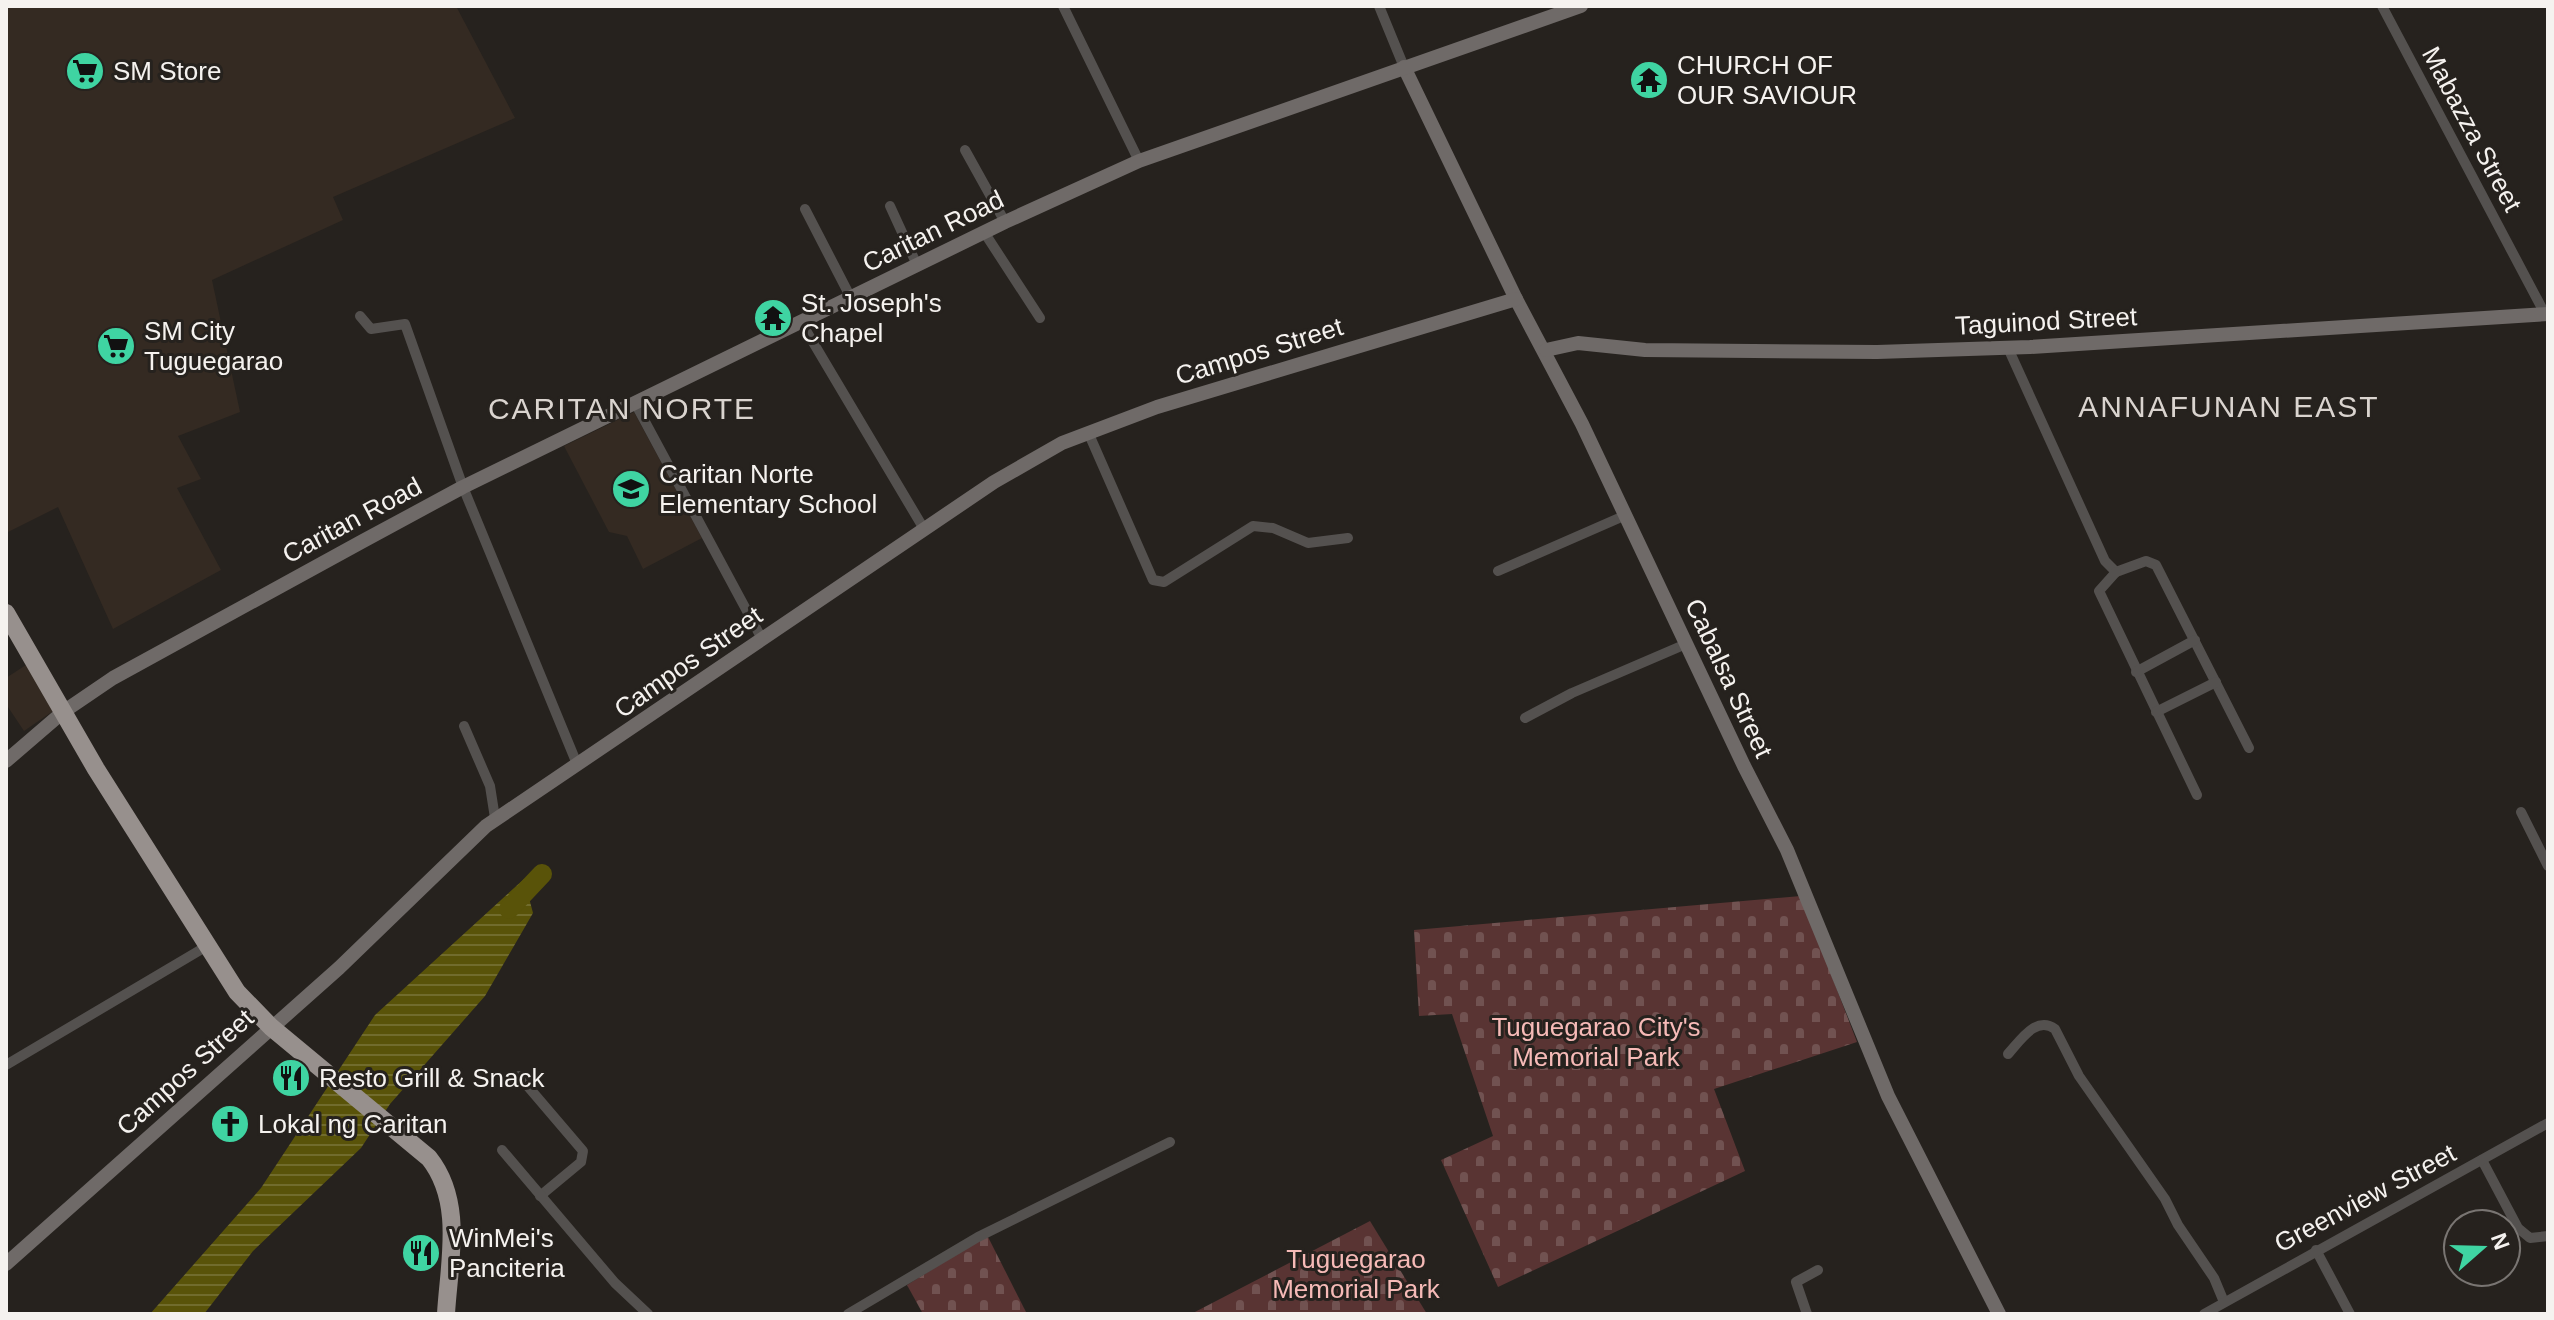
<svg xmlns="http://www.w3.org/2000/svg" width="2554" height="1320" viewBox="0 0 2554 1320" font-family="Helvetica,sans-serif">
  <defs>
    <pattern id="cemetery-stones" width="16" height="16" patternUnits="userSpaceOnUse" patternTransform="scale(2)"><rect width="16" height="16" fill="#593433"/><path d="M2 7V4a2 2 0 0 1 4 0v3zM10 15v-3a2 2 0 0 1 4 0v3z" fill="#715251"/></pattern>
    <pattern id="water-rules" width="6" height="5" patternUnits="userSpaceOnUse" patternTransform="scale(2)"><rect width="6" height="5" fill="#595309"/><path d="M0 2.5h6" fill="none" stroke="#716c2d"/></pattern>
  </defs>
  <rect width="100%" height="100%" fill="#26221e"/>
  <g fill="#342a22">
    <polygon points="6,6 456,6 515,118 333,197 343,220 212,280 240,412 178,436 201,479 177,488 221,570 113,629 58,507 6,533"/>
    <polygon points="634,412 702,538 643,569 627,536 609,532 564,446"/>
    <polygon points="26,665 56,709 24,731 6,704 6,678"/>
  </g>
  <g fill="url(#cemetery-stones)">
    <polygon points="1801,896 1857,1042 1714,1089 1745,1171 1498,1287 1441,1160 1493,1136 1452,1014 1419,1016 1414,930"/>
    <polygon points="1370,1221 1427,1314 1191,1314"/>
    <polygon points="987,1235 1027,1314 923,1314 907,1285"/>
  </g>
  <polygon fill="url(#water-rules)" points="524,879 533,913 485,996 390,1104 361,1148 253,1251 204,1314 150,1314 261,1188 375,1015"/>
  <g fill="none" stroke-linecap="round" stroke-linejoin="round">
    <polyline stroke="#595309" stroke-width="20" points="509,909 542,874"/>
    <g stroke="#54514f" stroke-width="10">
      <polyline points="1063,6 1139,161"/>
      <polyline points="1379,6 1404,67"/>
      <polyline points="2382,6 2545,314"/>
      <polyline points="965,150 1005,222"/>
      <polyline points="890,206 917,265"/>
      <polyline points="805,209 851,298"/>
      <polyline points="984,232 1040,318"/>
      <polyline points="360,316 371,329 405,324 463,487 577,764"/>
      <polyline points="801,322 924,529"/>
      <polyline points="2008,348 2105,561 2116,572 2146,561 2156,565 2249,748"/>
      <polyline points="635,403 762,639"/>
      <polyline points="1088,432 1153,580 1164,582 1253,526 1273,528 1308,543 1348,538"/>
      <polyline points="1498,571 1626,515"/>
      <polyline points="2116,572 2099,591 2197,795"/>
      <polyline points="2136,672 2195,640"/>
      <polyline points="2156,712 2216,682"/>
      <polyline points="1525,718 1572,693 1686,644"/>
      <polyline points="464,726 490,786 495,818"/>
      <polyline points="2521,812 2548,866"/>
      <path d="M2008 1054C2020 1041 2036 1015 2055 1029L2079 1076 2165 1199 2178 1225 2214 1278 2224 1302"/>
      <polyline points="6,1065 207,946"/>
      <polyline points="519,1076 583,1151 581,1162 540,1196"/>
      <polyline points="502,1150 615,1283 648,1314"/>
      <polyline points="2482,1160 2518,1228 2530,1238 2548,1236"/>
      <polyline points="2316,1250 2350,1314"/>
      <polyline points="848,1314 978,1237 1170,1142"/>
      <polyline points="1807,1314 1796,1282 1818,1270"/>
      <polyline points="2204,1314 2548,1123"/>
    </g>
    <g stroke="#6f6a68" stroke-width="14">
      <polyline points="1404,67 1516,299 1582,424 1744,766 1787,850 1888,1096 1999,1314"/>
      <polyline points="1546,350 1578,343 1645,350 1877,352 2030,347 2548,314"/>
      <polyline points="6,761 63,712 113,678 363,541 463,487 1005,222 1139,161 1581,6"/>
      <polyline points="6,1264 339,968 486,826 994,482 1062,443 1157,407 1516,299"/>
    </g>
    <path stroke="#97908d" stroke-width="18" d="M6 613 96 769 237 992 271 1027 429 1158C464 1202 449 1262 446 1314"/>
  </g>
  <defs>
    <symbol id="supermarket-disc" viewBox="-11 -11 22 22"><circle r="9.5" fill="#3fd4a2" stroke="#26221e"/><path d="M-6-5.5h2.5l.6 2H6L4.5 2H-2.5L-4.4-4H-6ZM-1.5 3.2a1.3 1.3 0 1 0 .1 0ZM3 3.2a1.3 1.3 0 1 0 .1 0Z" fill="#111"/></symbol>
    <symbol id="temple-disc" viewBox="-11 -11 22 22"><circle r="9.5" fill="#3fd4a2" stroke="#26221e"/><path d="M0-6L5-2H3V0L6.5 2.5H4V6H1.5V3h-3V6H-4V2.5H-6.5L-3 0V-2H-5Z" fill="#111"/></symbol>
    <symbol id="school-disc" viewBox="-11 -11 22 22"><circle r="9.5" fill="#3fd4a2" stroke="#26221e"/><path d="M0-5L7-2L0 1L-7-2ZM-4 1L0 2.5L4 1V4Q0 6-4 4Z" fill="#111"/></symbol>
    <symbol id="restaurant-disc" viewBox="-11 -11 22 22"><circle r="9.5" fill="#3fd4a2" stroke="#26221e"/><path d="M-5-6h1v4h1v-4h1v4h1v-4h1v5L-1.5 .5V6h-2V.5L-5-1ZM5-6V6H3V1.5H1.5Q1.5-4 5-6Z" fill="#111"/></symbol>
    <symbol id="church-disc" viewBox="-11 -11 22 22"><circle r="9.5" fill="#3fd4a2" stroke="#26221e"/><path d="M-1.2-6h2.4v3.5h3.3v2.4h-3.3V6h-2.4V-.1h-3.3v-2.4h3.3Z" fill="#111"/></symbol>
  </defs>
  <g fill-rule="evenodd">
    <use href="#supermarket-disc" x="63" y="49" width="44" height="44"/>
    <use href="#temple-disc" x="1627" y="58" width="44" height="44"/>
    <use href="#temple-disc" x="751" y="296" width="44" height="44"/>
    <use href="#supermarket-disc" x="94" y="324" width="44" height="44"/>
    <use href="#school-disc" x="609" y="467" width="44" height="44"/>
    <use href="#restaurant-disc" x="269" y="1056" width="44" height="44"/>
    <use href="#church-disc" x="208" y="1102" width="44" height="44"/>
    <use href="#restaurant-disc" x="399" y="1231" width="44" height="44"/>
  </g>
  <g text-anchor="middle" stroke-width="6" stroke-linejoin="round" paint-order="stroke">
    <g font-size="26" fill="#f5f2ef" stroke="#26221e" text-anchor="start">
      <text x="1677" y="74">CHURCH OF<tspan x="1677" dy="30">OUR SAVIOUR</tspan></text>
      <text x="113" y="80">SM Store</text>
      <text x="801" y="312">St. Joseph's<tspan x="801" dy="30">Chapel</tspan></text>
      <text x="144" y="340">SM City<tspan x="144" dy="30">Tuguegarao</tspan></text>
      <text x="659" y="483">Caritan Norte<tspan x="659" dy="30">Elementary School</tspan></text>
      <text x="319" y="1087">Resto Grill &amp; Snack</text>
      <text x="258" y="1133">Lokal ng Caritan</text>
      <text x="449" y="1247">WinMei's<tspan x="449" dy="30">Panciteria</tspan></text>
    </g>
    <g font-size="26" fill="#f5f2ef" stroke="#26221e">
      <text transform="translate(2472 129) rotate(62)" y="9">Mabazza Street</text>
      <text transform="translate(933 231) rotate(-26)" y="9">Caritan Road</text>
      <text transform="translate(2046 321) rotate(-3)" y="9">Taguinod Street</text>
      <text transform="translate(1259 351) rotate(-17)" y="9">Campos Street</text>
      <text transform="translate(352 520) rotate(-28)" y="9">Caritan Road</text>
      <text transform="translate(688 662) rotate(-35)" y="9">Campos Street</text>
      <text transform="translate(1729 678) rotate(65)" y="9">Cabalsa Street</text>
      <text transform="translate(185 1072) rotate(-42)" y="9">Campos Street</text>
      <text transform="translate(2365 1198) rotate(-28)" y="9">Greenview Street</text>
    </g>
    <g font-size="26" fill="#f6bab7" stroke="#26221e">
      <text x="1596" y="1036">Tuguegarao City's<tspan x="1596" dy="30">Memorial Park</tspan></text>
      <text x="1356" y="1268">Tuguegarao<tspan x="1356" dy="30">Memorial Park</tspan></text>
    </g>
    <g font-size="30" letter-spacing="2" fill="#dad4cf" stroke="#26221e">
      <text x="2229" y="417">ANNAFUNAN EAST</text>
      <text x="622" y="419">CARITAN NORTE</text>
    </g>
  </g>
  <rect width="2554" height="1320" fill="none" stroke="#f5f2ef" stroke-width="16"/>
  <g transform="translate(2482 1248) rotate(70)"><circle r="38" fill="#26221e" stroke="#797572" stroke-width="2"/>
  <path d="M0-6L14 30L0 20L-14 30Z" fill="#3fd4a2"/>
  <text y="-12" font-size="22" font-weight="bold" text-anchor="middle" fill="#f5f2ef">N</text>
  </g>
</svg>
